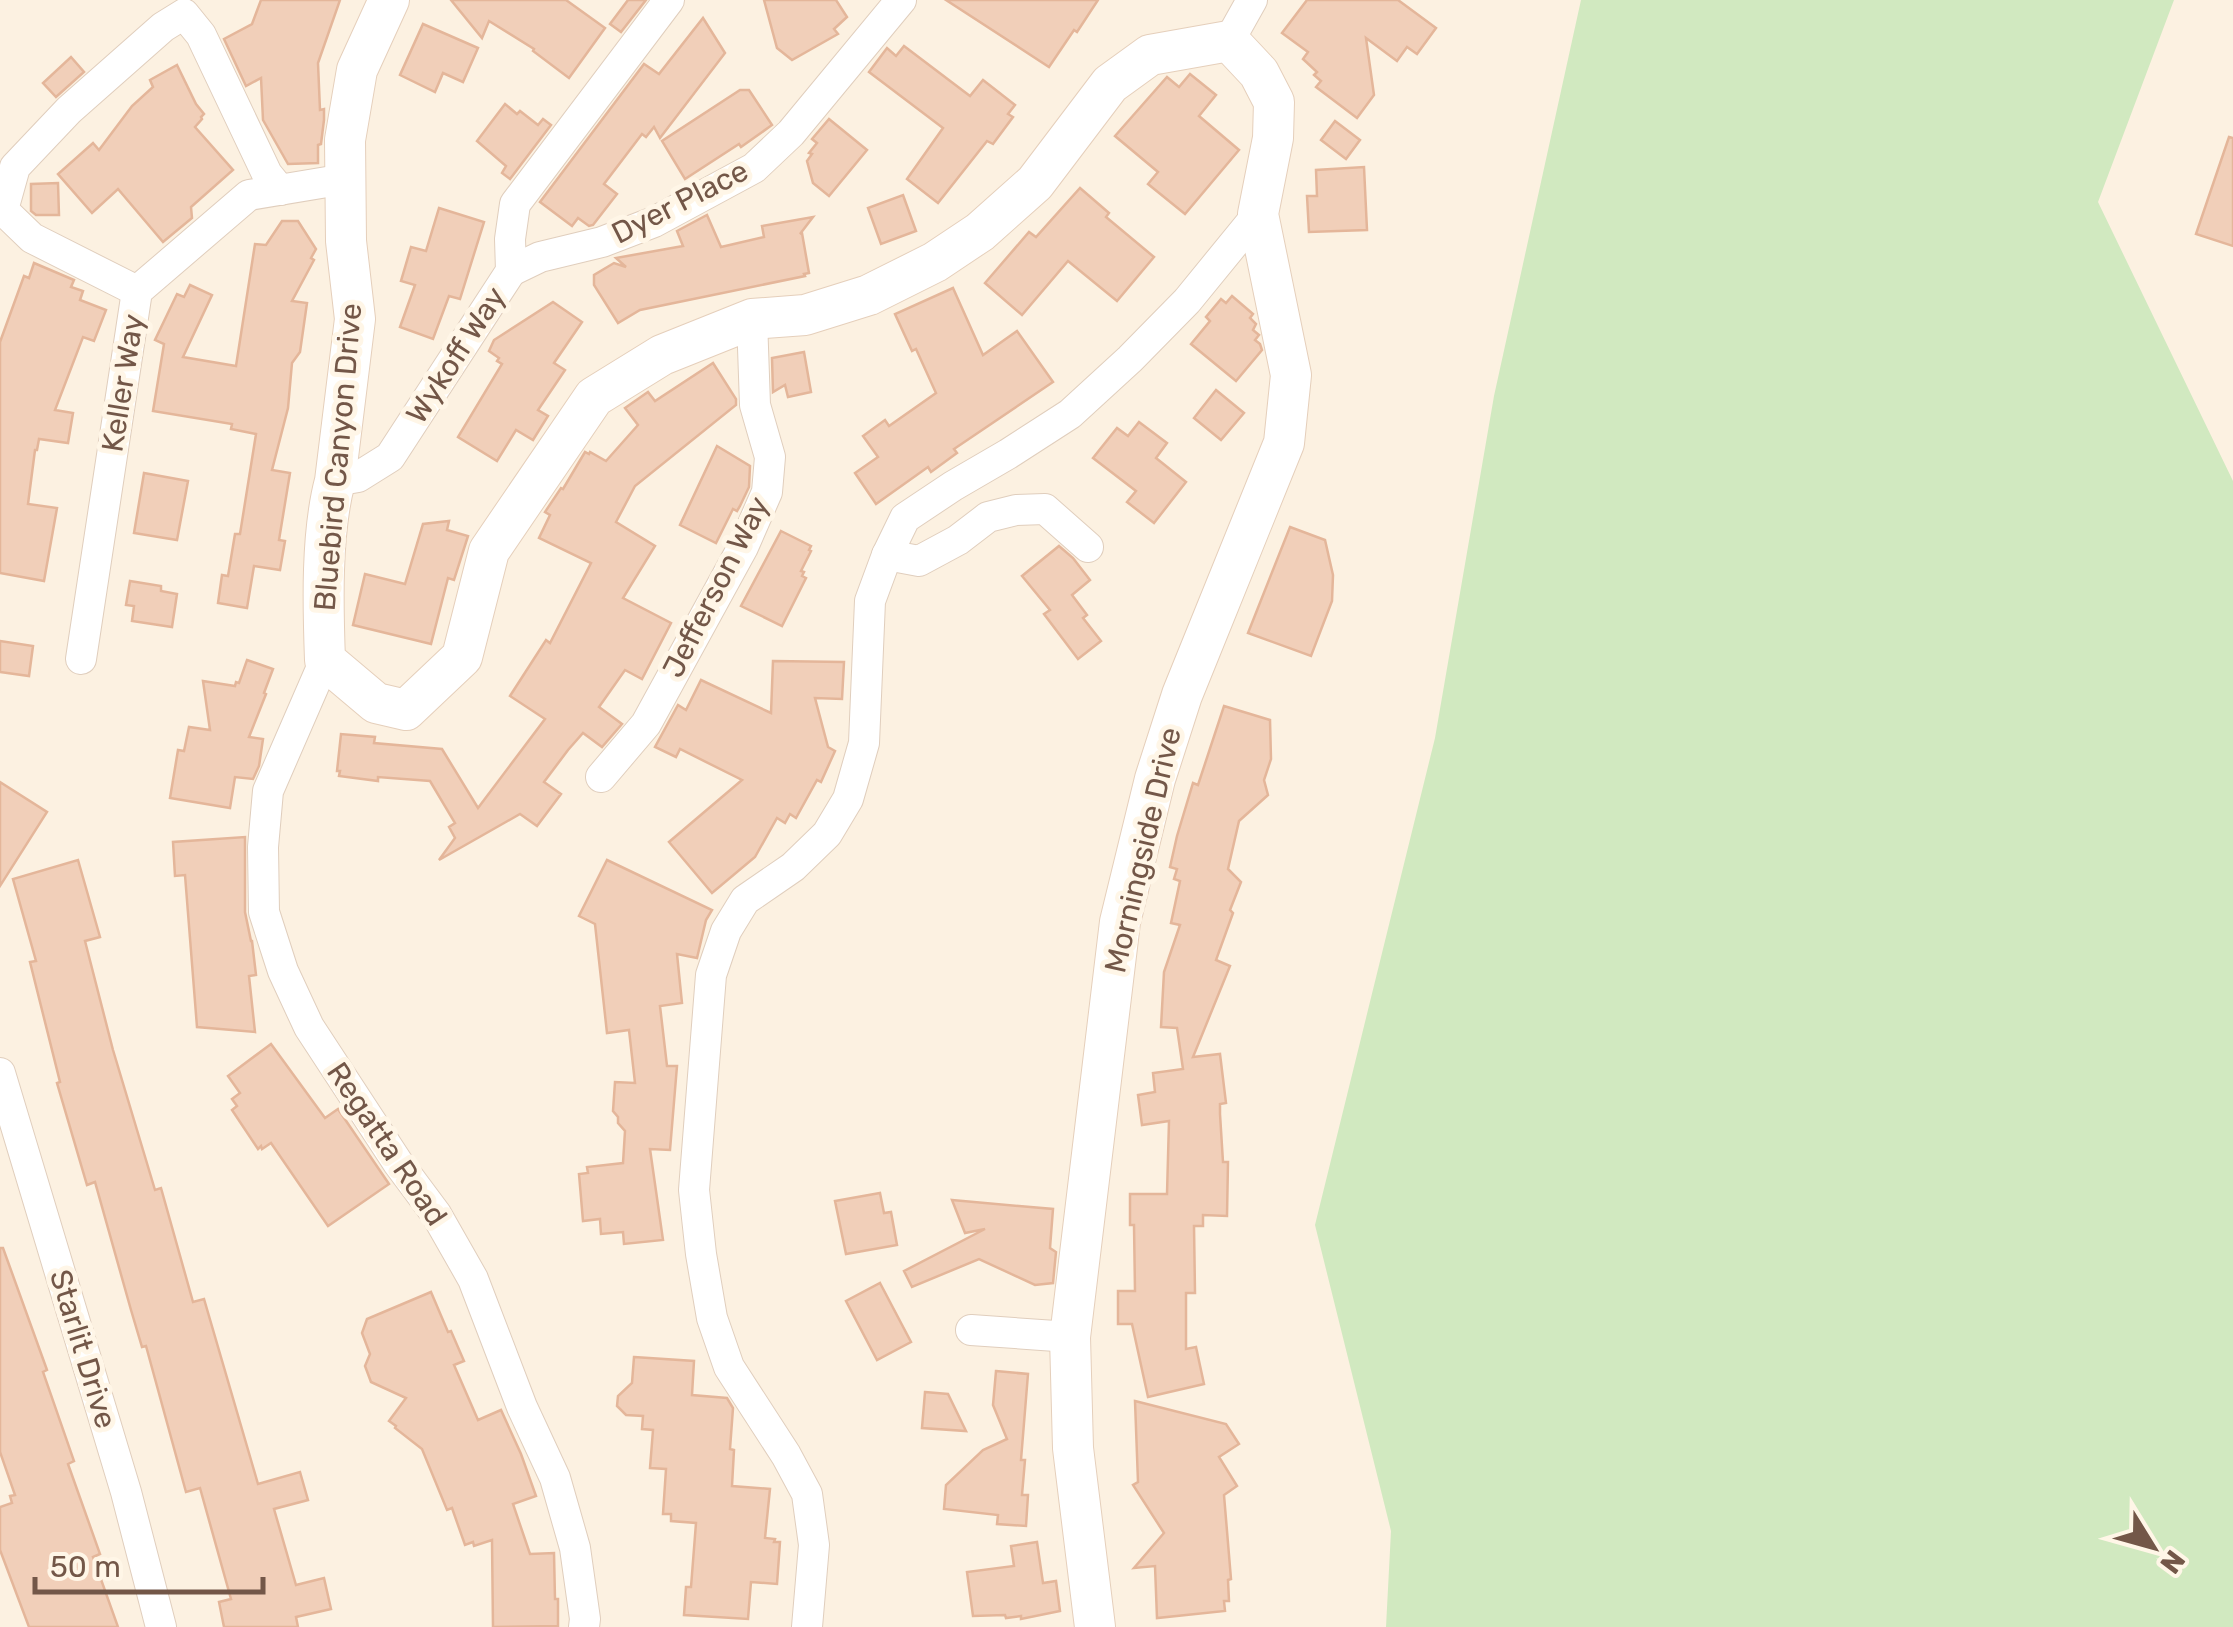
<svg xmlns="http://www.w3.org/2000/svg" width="2233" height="1627" viewBox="0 0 2233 1627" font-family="Rubik,sans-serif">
  <rect width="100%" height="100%" fill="#fcf1e1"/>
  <polygon fill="#d1e9c0" points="1581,0 2174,0 2098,202 2233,481 2233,1627 1386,1627 1391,1531 1315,1225 1435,738 1494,396"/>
  <g fill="#f1cfb9" stroke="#e4b69a" stroke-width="2.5">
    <polygon points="261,0 340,0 318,63 320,110 324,109 324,120 321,144 318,145 318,163 288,164 263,120 261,78 246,86 224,39 252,24"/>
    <polygon points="451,0 566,0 605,28 569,78 533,51 534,49 489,21 482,38"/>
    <polygon points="628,0 646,0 621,32 610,24"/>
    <polygon points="764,0 836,0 847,17 834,29 838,34 792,60 777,48"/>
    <polygon points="946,0 1098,0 1077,32 1074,30 1049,67"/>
    <polygon points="1307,0 1398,0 1436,28 1417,54 1407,47 1397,61 1366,38 1374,95 1357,118 1316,87 1321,81 1314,75 1317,72 1303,59 1308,52 1282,33"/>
    <polygon points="703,18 725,53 660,138 654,127 646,137 642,134 604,184 617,194 593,225 589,226 578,218 572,226 540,202 644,64 659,74"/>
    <polygon points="423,24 478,48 463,82 443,73 435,92 400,75"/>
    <polygon points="904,46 970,96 983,80 1015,105 1008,114 1013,117 993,144 987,141 938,203 907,179 943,128 869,72 887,48 896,56"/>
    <polygon points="71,57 84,72 56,97 43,83"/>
    <polygon points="177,65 196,104 204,114 201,117 202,119 195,127 233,170 191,207 192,218 163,242 118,189 92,213 58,174 93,143 99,150 132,106 153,87 150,80"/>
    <polygon points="1190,74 1216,95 1199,116 1239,150 1185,214 1148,184 1158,172 1115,136 1167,77 1179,87"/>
    <polygon points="740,90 749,90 772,125 741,147 739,144 685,179 662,141"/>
    <polygon points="505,104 517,114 520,111 538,125 543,119 551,125 510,179 502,173 506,166 477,141"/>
    <polygon points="829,119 867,150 829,196 813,183 807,161 812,154 809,153 817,143 812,139"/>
    <polygon points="1335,121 1360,140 1346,159 1321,140"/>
    <polygon points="2229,137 2233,138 2233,246 2196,234"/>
    <polygon points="1364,167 1367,230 1309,232 1307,196 1317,196 1316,170"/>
    <polygon points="58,183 59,215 36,215 31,211 31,184"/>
    <polygon points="1080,188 1109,213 1106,217 1154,257 1117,301 1068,261 1022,315 985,283 1029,232 1036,237"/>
    <polygon points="903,195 916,231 881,244 868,208"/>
    <polygon points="439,208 484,222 460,299 449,296 433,339 400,327 415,285 401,281 411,247 426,251"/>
    <polygon points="707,215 721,247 764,237 762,226 813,217 800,234 802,233 809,273 804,274 805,276 640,310 618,323 594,285 594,275 614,263 626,267 616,258 683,246 677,231"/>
    <polygon points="282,221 298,221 316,249 311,258 314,260 292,301 307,303 300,352 292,363 288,408 272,470 290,473 279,540 285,541 280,570 254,566 247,608 218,603 222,575 228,576 235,534 240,534 256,434 231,429 232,424 153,411 164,344 155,340 177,294 184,297 190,285 212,295 183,357 236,366 255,244 266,245"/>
    <polygon points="34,263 74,280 71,287 83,291 80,300 106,310 94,341 83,337 55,410 73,413 68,443 39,439 37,450 35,450 28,504 57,508 44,581 0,573 0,342 24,276 29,278"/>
    <polygon points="953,288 983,355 1017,331 1053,382 954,449 957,453 931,472 928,467 876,504 855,473 878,457 863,436 885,420 889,426 936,393 916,349 912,351 895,314"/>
    <polygon points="1232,296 1253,314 1250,318 1256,324 1253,330 1259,335 1255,340 1260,344 1262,350 1236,381 1191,344 1210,321 1206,317 1221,299 1226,303"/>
    <polygon points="553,302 582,322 554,363 565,370 538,410 548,416 533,440 516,430 497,461 458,437 502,364 497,361 499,358 489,351 494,340"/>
    <polygon points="804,352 811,392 788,397 785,385 773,392 772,358"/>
    <polygon points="713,363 736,399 736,405 635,486 616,522 655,546 623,598 671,623 642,679 625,670 599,707 622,724 602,747 583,733 568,750 544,782 561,794 537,826 520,814 439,860 455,838 449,827 455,823 430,781 378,777 378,781 339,776 340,771 337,771 341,734 375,737 374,743 442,749 478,808 545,719 510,696 546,640 550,643 591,563 539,538 550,515 545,512 561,488 563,489 585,452 589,454 590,452 606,461 638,425 625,408 648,392 655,401"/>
    <polygon points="1216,390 1244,413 1221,440 1194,418"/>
    <polygon points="1139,422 1167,443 1156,458 1186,482 1154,523 1127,502 1136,491 1093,458 1117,428 1128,436"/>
    <polygon points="717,446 750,466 749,487 740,506 737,511 733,509 716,543 680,525"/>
    <polygon points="144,473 188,481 177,540 134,533"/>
    <polygon points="449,521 447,530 468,536 454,580 448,578 431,644 353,625 365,574 405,584 423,524"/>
    <polygon points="1290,527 1325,540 1333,575 1332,601 1311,656 1248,633"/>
    <polygon points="781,531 811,546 809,550 811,551 801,571 804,572 802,576 806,578 782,626 741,606"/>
    <polygon points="1059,546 1073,558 1090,580 1072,595 1087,615 1083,618 1101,641 1078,659 1044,614 1050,610 1022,576"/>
    <polygon points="130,581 161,586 161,591 177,594 172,627 132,621 134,606 126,605"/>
    <polygon points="0,641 33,646 29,676 0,672"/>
    <polygon points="247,660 273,669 264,693 266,694 249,737 263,739 259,766 253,779 235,777 230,808 170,798 178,750 184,751 189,727 210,730 203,681 235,686 236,682 239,683"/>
    <polygon points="773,661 844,662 842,699 815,698 828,747 835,751 821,782 817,780 796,818 790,814 785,823 777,818 755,857 712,893 669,842 742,780 680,749 676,757 655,747 678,705 686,710 701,680 771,713"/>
    <polygon points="1224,706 1270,720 1271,759 1264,780 1268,795 1239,821 1228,869 1241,882 1230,910 1233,913 1216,960 1230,966 1193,1057 1220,1054 1226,1103 1220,1104 1220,1114 1223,1162 1228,1162 1227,1216 1203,1215 1203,1226 1194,1226 1195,1293 1186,1293 1186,1349 1196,1347 1204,1384 1148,1397 1132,1324 1118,1324 1118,1291 1135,1291 1134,1225 1130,1225 1130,1194 1167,1194 1169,1121 1142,1125 1138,1095 1155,1092 1153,1073 1183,1069 1177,1028 1161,1027 1164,972 1180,925 1171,923 1180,881 1174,879 1177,869 1170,867 1177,836 1193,783 1198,785"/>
    <polygon points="0,782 47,812 0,886"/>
    <polygon points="245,837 245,912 251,941 252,941 256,975 249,976 255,1032 197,1027 185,875 175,876 173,842"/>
    <polygon points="78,860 100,937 85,941 113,1050 155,1190 161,1188 193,1302 204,1299 258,1484 300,1472 308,1500 274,1509 296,1585 324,1578 331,1609 296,1617 298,1627 224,1627 219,1602 231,1599 200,1488 186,1492 146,1346 142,1347 131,1310 95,1182 87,1185 57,1083 60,1082 30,962 36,961 13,879"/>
    <polygon points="607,860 712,910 706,920 697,958 677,954 682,1003 660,1006 667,1066 677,1066 670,1150 650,1149 663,1240 624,1244 623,1232 601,1234 600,1219 583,1221 579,1174 588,1173 587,1167 623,1163 625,1131 618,1123 618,1117 613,1111 615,1082 635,1083 629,1030 607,1033 595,924 579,916"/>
    <polygon points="271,1044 325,1118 338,1109 389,1184 328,1226 271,1143 262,1149 261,1146 258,1149 232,1110 237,1106 232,1099 240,1093 228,1076"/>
    <polygon points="880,1193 884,1213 891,1212 897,1245 846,1254 835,1201"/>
    <polygon points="952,1200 1053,1209 1050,1248 1056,1252 1053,1283 1035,1285 979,1259 912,1287 904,1271 985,1229 965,1233"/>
    <polygon points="0,1248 3,1248 47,1370 43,1372 74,1461 68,1464 100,1554 93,1557 118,1627 29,1627 0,1550 0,1507 12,1503 10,1496 15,1495 0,1452"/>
    <polygon points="880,1283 911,1342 877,1360 846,1301"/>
    <polygon points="431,1292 448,1332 451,1331 464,1361 454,1365 478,1420 501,1410 521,1454 536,1496 513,1504 530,1554 554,1553 555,1599 558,1599 558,1626 493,1627 492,1540 474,1546 473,1542 465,1545 452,1508 447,1510 422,1449 395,1428 396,1426 389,1421 406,1398 371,1382 365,1366 370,1354 362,1333 367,1319"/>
    <polygon points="634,1357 694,1361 692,1395 727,1398 733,1408 730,1449 734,1450 732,1486 770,1489 765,1538 775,1539 774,1542 780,1542 777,1584 751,1582 748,1619 684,1615 686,1587 691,1587 696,1523 671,1521 671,1514 663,1514 666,1469 650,1468 653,1430 642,1429 643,1416 626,1415 617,1406 618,1396 632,1383"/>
    <polygon points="996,1371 1028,1374 1021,1460 1025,1460 1022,1495 1028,1495 1026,1526 997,1524 998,1515 944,1509 946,1485 983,1450 1007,1439 993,1405"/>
    <polygon points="925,1392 948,1394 966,1431 922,1428"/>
    <polygon points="1135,1401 1226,1424 1239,1444 1219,1457 1237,1486 1224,1495 1231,1579 1228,1580 1229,1601 1224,1601 1225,1611 1157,1618 1155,1566 1134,1568 1164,1533 1133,1485 1138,1482"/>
    <polygon points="1037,1542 1043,1583 1056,1581 1060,1611 1021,1619 1021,1616 1006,1618 1005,1615 973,1616 967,1572 1014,1566 1011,1546"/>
  </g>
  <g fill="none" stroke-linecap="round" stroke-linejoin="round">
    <defs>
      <g id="street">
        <polyline points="1229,41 1252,0"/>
        <polyline points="511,271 540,257 602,242 654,222 754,168 791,133 901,0"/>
        <polyline points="137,291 32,238 3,210 15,167 69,110 163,27 184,14 201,35 267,174 280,190"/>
        <polyline points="335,481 358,477 390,457 511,271 510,239 515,204 669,0"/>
        <polyline points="887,555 919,561 958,540 988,517 1016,510 1045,509 1088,547"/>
        <polyline points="81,659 137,291 249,195 345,179"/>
        <polyline points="325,660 268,791 263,847 264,912 283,971 309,1027 398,1163 436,1214 473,1279 522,1407 555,1478 575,1548 585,1619 584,1627"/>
        <polyline points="601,777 646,724 743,547 767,492 770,457 755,405 752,319"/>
        <polyline points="0,1073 126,1492 161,1627"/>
        <polyline points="971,1330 1070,1337"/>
        <polyline points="807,1627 814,1545 807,1494 786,1455 729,1367 712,1318 701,1254 694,1190 711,975 726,931 745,900 793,867 827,834 848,799 864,743 870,601 887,555 905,518 953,486 1008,454 1070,414 1130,359 1187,301 1258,214"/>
      </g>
      <path id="secondary" d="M389 0 357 70 345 140 346 241 355 319 335 481C321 533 323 606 325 660L376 703 406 710 462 657 489 551 594 397 662 355 752 319 805 315 869 295 935 262 980 232 1035 183 1110 84 1150 55 1229 41 1259 73 1274 102 1273 138 1258 214 1291 375 1284 443 1182 695 1155 779 1120 922 1070 1337 1073 1448 1095 1627"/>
    </defs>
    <use href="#street" stroke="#e0cebd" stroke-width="32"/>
    <use href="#secondary" stroke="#e5cfbb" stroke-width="42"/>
    <use href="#street" stroke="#fff" stroke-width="30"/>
    <use href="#secondary" stroke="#fff" stroke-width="40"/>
  </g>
  <g text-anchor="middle" stroke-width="10" stroke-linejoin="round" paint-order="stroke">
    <g font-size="30" fill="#735748" stroke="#fff6e7">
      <text transform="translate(680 202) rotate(-27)" y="10">Dyer Place</text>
      <text transform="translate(456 355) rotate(-57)" y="10">Wykoff Way</text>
      <text transform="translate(123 383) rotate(-81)" y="10">Keller Way</text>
      <text transform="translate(338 457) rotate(-85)" y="10">Bluebird Canyon Drive</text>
      <text transform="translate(716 587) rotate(-63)" y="10">Jefferson Way</text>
      <text transform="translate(1143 850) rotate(-77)" y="10">Morningside Drive</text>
      <text transform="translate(387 1144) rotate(56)" y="10">Regatta Road</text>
      <text transform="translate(83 1349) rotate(73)" y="10">Starlit Drive</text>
    </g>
  </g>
  <g transform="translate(2153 1547) rotate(127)" stroke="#fff6e7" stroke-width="8" paint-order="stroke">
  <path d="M0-8L18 38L0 25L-18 38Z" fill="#735748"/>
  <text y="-15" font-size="28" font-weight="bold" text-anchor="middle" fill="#735748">N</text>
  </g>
  <path d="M35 1577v15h228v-15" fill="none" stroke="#735748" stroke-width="5"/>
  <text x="50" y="1577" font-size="30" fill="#735748" stroke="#fff6e7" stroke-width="8" paint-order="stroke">50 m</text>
</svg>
